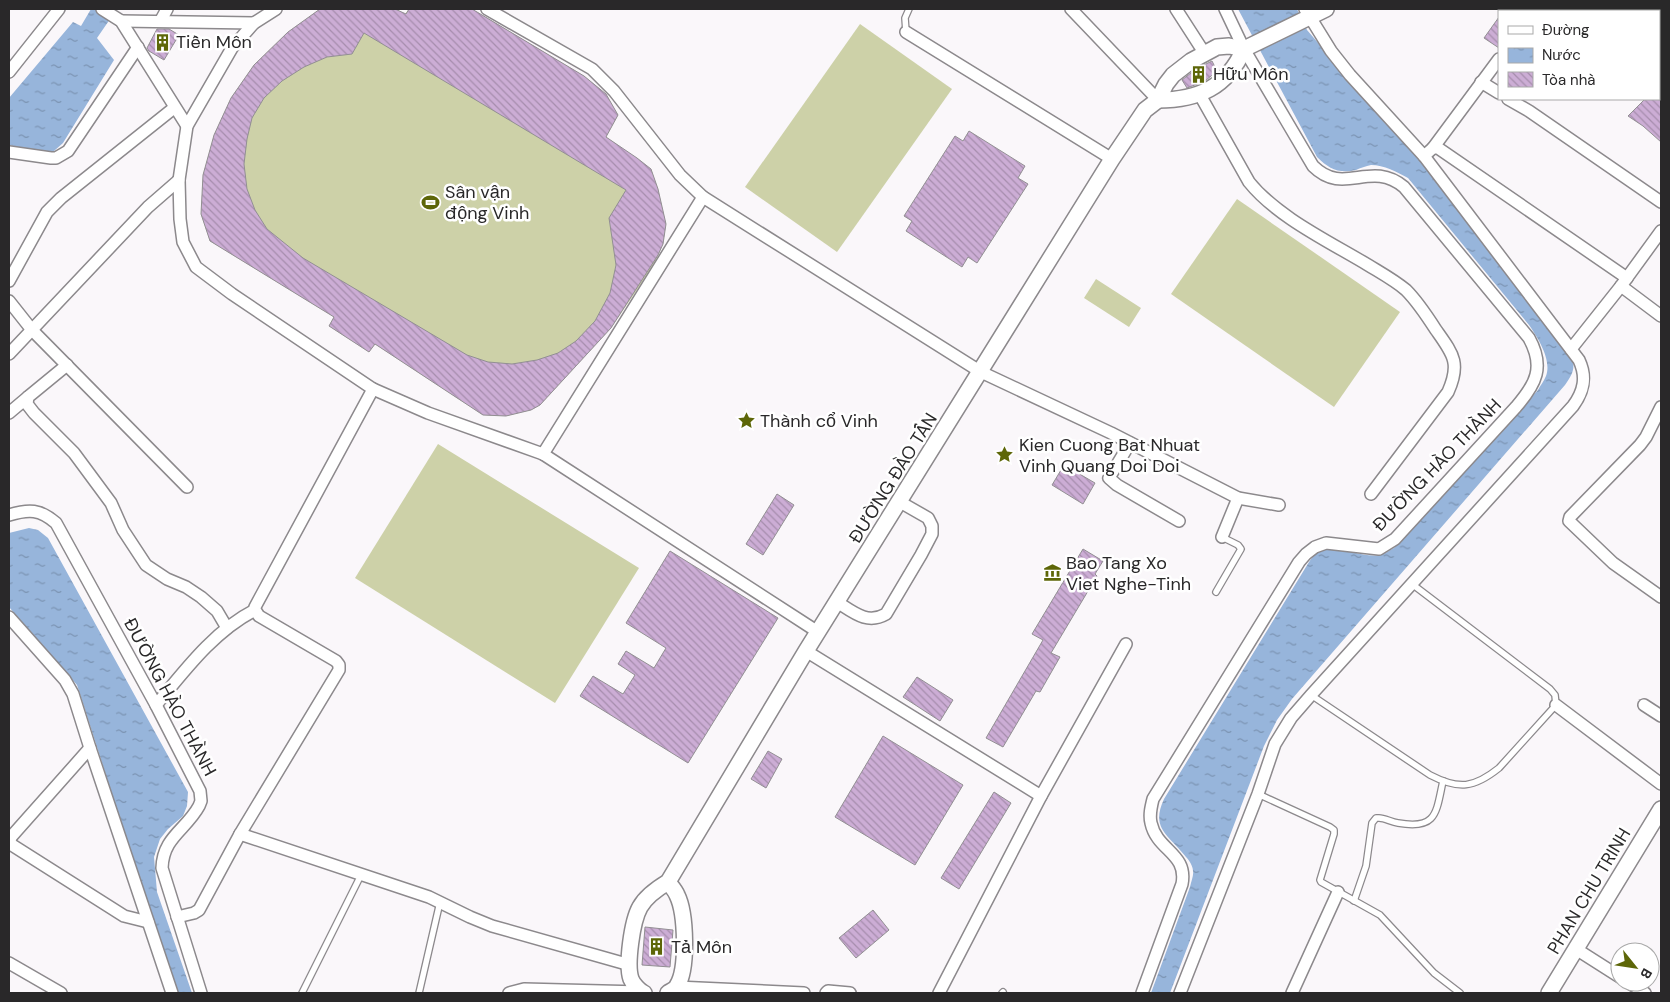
<svg xmlns="http://www.w3.org/2000/svg" width="1670" height="1002" viewBox="0 0 1670 1002" font-family="'DM Sans',sans-serif">
  <defs>
    <pattern id="water-ripples" width="26" height="14" patternUnits="userSpaceOnUse" patternTransform="scale(1.25)"><rect width="26" height="14" fill="#97b5db"/><path d="M2 4q2-2 4 0t4 0M15 11q2-2 4 0t4 0" fill="none" stroke="#7b93b2"/></pattern>
    <pattern id="building-back-hatch" width="6" height="6" patternUnits="userSpaceOnUse" patternTransform="scale(1.25)"><rect width="6" height="6" fill="#ccadd5"/><path d="M-1 5l2 2M0 0l6 6M5-1l2 2" fill="none" stroke="#a68dad"/></pattern>
  </defs>
  <rect width="100%" height="100%" fill="#faf7fa"/>
  <g fill="#cdd1a8">
    <polygon points="320,9 395,9 405,14 409,9 472,9 584,76 606,94 618,115 606,137 651,169 658,189 666,224 663,244 654,265 611,328 540,405 531,410 506,416 483,415 375,344 369,352 329,326 334,317 210,241 201,214 203,175 214,135 231,98 254,65 288,32"/>
    <polygon points="860,24 952,89 837,252 745,187"/>
    <polygon points="1237,199 1400,312 1334,407 1171,294"/>
    <polygon points="1096,279 1141,308 1129,327 1084,298"/>
    <polygon points="438,444 639,568 555,703 355,578"/>
  </g>
  <g fill="url(#water-ripples)">
    <polygon points="91,9 117,9 97,38 114,60 63,143 54,151 38,151 9,145 9,98 73,22 81,26"/>
    <path d="M1238 9H1297L1307 30 1419 160 1569 348C1575 365 1576 370 1565 385L1292 699 1277 720 1264 746 1170 993H1151L1190 887C1191 882 1194 875 1193 871 1193 866 1189 860 1186 857 1169 835 1150 829 1164 799L1309 562C1311 559 1314 555 1317 553 1333 541 1361 559 1380 555 1385 554 1390 550 1394 548L1538 390C1540 386 1544 381 1546 376 1552 360 1538 338 1529 325L1408 178C1397 172 1384 165 1371 165 1366 166 1360 168 1356 170 1339 174 1329 169 1317 157Z"/>
    <polygon points="29,528 38,530 48,538 188,792 187,806 183,816 168,829 160,839 154,857 157,892 192,993 176,993 77,685 9,607 9,533"/>
  </g>
  <g fill="url(#building-back-hatch)" stroke="#928f93" fill-rule="evenodd">
    <path d="M320 9H395L406 14 409 9H472L584 76 606 94 618 115 606 137 637 158 651 169 658 189 666 224 663 244 658 255 611 328 540 405 531 410 506 416 483 415 375 344 369 352 329 326 334 317 210 241 201 214 203 175 214 135 231 98 254 65 288 32ZM364 33 626 190 609 218 616 265 610 293 595 321 576 341 558 353 537 360 512 364 488 362 467 355 303 258 267 229 255 210 247 189 244 164 247 139 252 118 264 98 282 81 304 67 327 57 352 54Z"/>
    <polygon points="1499,17 1499,48 1484,38"/>
    <polygon points="157,29 169,29 179,35 164,60 149,51 147,48"/>
    <polygon points="1212,61 1217,71 1205,81 1187,88 1182,80 1196,69"/>
    <polygon points="1645,99 1661,99 1661,142 1643,126 1628,116"/>
    <polygon points="969,131 1025,166 1018,178 1028,184 977,263 968,257 962,267 906,231 912,221 904,216 955,136 963,141"/>
    <polygon points="1064,465 1095,483 1083,504 1052,485"/>
    <polygon points="777,494 794,505 763,555 746,544"/>
    <polygon points="1083,549 1103,561 1095,574 1097,576 1051,653 1060,657 1040,692 1036,691 1003,747 986,738 1043,640 1032,634"/>
    <polygon points="670,551 778,618 688,763 580,696 593,676 623,694 635,675 618,664 626,651 654,668 666,648 626,623"/>
    <polygon points="917,677 953,700 940,721 903,697"/>
    <polygon points="883,736 963,785 915,865 835,817"/>
    <polygon points="768,751 782,759 766,788 751,779"/>
    <polygon points="994,792 1011,803 959,889 941,878"/>
    <polygon points="873,910 889,930 856,958 839,938"/>
    <polygon points="645,927 673,930 670,967 642,965"/>
  </g>
  <g fill="none" stroke-linecap="round" stroke-linejoin="round">
    <defs>
      <g id="service">
        <polyline points="906,32 905,18 909,9"/>
        <polyline points="1216,592 1241,549 1238,545 1222,537"/>
        <path d="M1311 695 1430 775C1459 790 1474 788 1499 768L1556 705 1555 695 1550 689 1412 584"/>
        <polyline points="1258,794 1330,827 1334,830 1334,834 1320,880 1321,882 1380,915 1434,973 1460,993"/>
        <path d="M1354 901 1366 866 1372 823 1376 818H1379C1385 818 1391 822 1398 823 1437 830 1436 813 1443 781"/>
        <polyline points="302,993 361,875"/>
        <polyline points="419,993 440,902"/>
        <polyline points="1002,993 1003,992"/>
      </g>
      <g id="minor">
        <polyline points="102,9 121,21 187,126"/>
        <polyline points="276,9 254,23 232,48 187,126 179,180 180,219 183,242 196,267 232,294 373,389 428,413 543,454 818,632"/>
        <polyline points="487,9 592,69 614,91 680,175 703,197 981,372 1111,433 1238,498 1279,505"/>
        <polyline points="1071,9 1158,100"/>
        <polyline points="1176,9 1205,54"/>
        <polyline points="1542,9 1546,11"/>
        <polyline points="161,20 167,9"/>
        <polyline points="121,21 254,23"/>
        <polyline points="906,32 1112,159"/>
        <polyline points="9,72 59,9"/>
        <polyline points="1481,82 1499,93"/>
        <polyline points="1659,87 1661,88"/>
        <path d="M1200 95 1249 182C1277 217 1330 242 1368 265 1381 273 1394 280 1406 290 1418 302 1427 316 1436 330 1453 354 1461 363 1448 392L1371 494"/>
        <polyline points="1508,99 1529,111 1661,202"/>
        <polyline points="1433,148 1499,59"/>
        <polyline points="9,152 51,158 56,158 68,151 138,47"/>
        <polyline points="1424,156 1433,148 1438,148 1627,278"/>
        <polyline points="9,281 47,212 61,198 174,108"/>
        <polyline points="1621,286 1661,316"/>
        <polyline points="9,301 32,330 187,487"/>
        <polyline points="1571,349 1621,286 1661,231"/>
        <polyline points="9,354 148,207 179,180"/>
        <polyline points="67,365 28,397 27,404 34,413 74,453 111,503 123,530 146,565 167,579 186,587 201,597 217,611 227,628"/>
        <polyline points="1661,407 1646,437 1640,445 1570,517 1569,521 1613,563 1661,597"/>
        <polyline points="9,413 28,397"/>
        <polyline points="1130,443 1109,478 1117,485 1179,521"/>
        <polyline points="543,454 703,197"/>
        <path d="M9 515C29 509 40 509 56 523L156 705 200 791 201 801 199 806C186 830 163 837 162 868L201 993"/>
        <polyline points="1222,537 1238,498"/>
        <path d="M837 602C853 612 867 625 886 614L921 555 932 534V526L928 518 900 502"/>
        <polyline points="9,617 65,680 73,694 90,748 172,993"/>
        <polyline points="806,651 1041,796"/>
        <path d="M156 705C185 670 214 631 255 610"/>
        <polyline points="1556,705 1661,784"/>
        <polyline points="1644,705 1661,716"/>
        <polyline points="90,748 11,837 10,842 12,845 124,916 148,922"/>
        <polyline points="240,834 429,897 470,917 492,926 630,965"/>
        <polyline points="177,917 194,913 199,910 240,834 339,670 339,665 336,661 259,616 255,610 255,607 373,389"/>
        <polyline points="1576,949 1620,977"/>
        <polyline points="9,963 61,993"/>
        <polyline points="1628,982 1645,993"/>
        <polyline points="677,987 804,993"/>
        <polyline points="509,993 524,989 641,992"/>
        <polyline points="826,993 828,991 850,993"/>
        <polyline points="939,993 1041,796 1126,644"/>
        <path d="M1142 993 1182 884C1188 853 1157 851 1151 823 1149 815 1151 807 1153 799L1299 562 1306 554 1315 547 1326 543 1379 549 1395 539 1516 407C1536 384 1545 367 1529 338L1404 187C1370 159 1344 197 1313 166L1244 49 1225 9"/>
        <path d="M1180 993 1258 794 1275 744 1291 718 1311 695 1573 406C1584 391 1587 377 1579 360L1424 156 1350 75 1331 51 1305 9"/>
        <polyline points="1292,993 1338,892"/>
      </g>
      <g id="tertiary">
        <path d="M1158 100C1199 100 1227 87 1244 49"/>
        <path d="M668 882C671 886 675 890 677 895 686 913 688 969 677 986 676 989 671 991 668 993"/>
        <path d="M644 993C639 991 633 984 631 979 626 965 632 921 640 907 646 896 658 888 668 882L806 651 1112 159 1145 110 1158 100 1166 84 1173 75 1191 61 1217 47 1229 46 1244 49 1326 9"/>
        <polyline points="1549,993 1661,809"/>
      </g>
    </defs>
    <use href="#service" stroke="#8c898c" stroke-width="8"/>
    <use href="#minor" stroke="#8c898c" stroke-width="14"/>
    <use href="#tertiary" stroke="#8c898c" stroke-width="18"/>
    <use href="#service" stroke="#fff" stroke-width="5.5"/>
    <use href="#minor" stroke="#fff" stroke-width="11"/>
    <use href="#tertiary" stroke="#fff" stroke-width="15"/>
  </g>
  <defs>
    <symbol id="building-bare" viewBox="-9 -9 18 18"><path d="M-4-6H4V6H1V3H-1V6H-4ZM-2.5-4.3h1.7v1.8h-1.7ZM.8-4.3h1.7v1.8H.8ZM-2.5-1h1.7V.8h-1.7ZM.8-1h1.7V.8H.8Z" fill="#5d6608" stroke="#fff" stroke-width="2.5" paint-order="stroke"/></symbol>
    <symbol id="stadium-bare" viewBox="-9 -9 18 18"><path d="M0-5a6.5 5 0 1 0 0 10a6.5 5 0 1 0 0-10ZM-3.5-1.8h7v3.6h-7Z" fill="#5d6608" stroke="#fff" stroke-width="2.5" paint-order="stroke"/></symbol>
    <symbol id="sight-bare" viewBox="-9 -9 18 18"><path d="M0-6L1.8-2.2L6-1.7L2.9 1.2L3.7 5.4L0 3.3L-3.7 5.4L-2.9 1.2L-6-1.7L-1.8-2.2Z" fill="#5d6608" stroke="#fff" stroke-width="2.5" paint-order="stroke"/></symbol>
    <symbol id="museum-bare" viewBox="-9 -9 18 18"><path d="M0-6L6-3V-2H-6V-3ZM-5-1h2V3h-2ZM-1-1h2V3h-2ZM3-1h2V3H3ZM-6 4H6V6H-6Z" fill="#5d6608" stroke="#fff" stroke-width="2.5" paint-order="stroke"/></symbol>
  </defs>
  <g fill-rule="evenodd">
    <use href="#building-bare" x="150" y="30" width="25" height="25"/>
    <use href="#building-bare" x="1186" y="62" width="25" height="25"/>
    <use href="#stadium-bare" x="418" y="190" width="25" height="25"/>
    <use href="#sight-bare" x="734" y="408" width="25" height="25"/>
    <use href="#sight-bare" x="992" y="442" width="25" height="25"/>
    <use href="#museum-bare" x="1040" y="560" width="25" height="25"/>
    <use href="#building-bare" x="644" y="934" width="25" height="25"/>
  </g>
  <g text-anchor="middle" stroke-width="5" stroke-linejoin="round" paint-order="stroke">
    <g font-size="18" fill="#292829" stroke="#fff" text-anchor="start">
      <text x="176" y="48">Tiền Môn</text>
      <text x="1213" y="80">Hữu Môn</text>
      <text x="445" y="198">Sân vận<tspan x="445" dy="21">động Vinh</tspan></text>
      <text x="760" y="427">Thành cổ Vinh</text>
      <text x="1019" y="451">Kien Cuong Bat Nhuat<tspan x="1019" dy="21">Vinh Quang Doi Doi</tspan></text>
      <text x="1066" y="569">Bao Tang Xo<tspan x="1066" dy="21">Viet Nghe-Tinh</tspan></text>
      <text x="671" y="953">Tả Môn</text>
    </g>
    <g font-size="18" fill="#292829" stroke="#fff">
      <text transform="translate(1437 465) rotate(-46)" y="6">ĐƯỜNG HÀO THÀNH</text>
      <text transform="translate(893 478) rotate(-58)" y="6">ĐƯỜNG ĐÀO TẤN</text>
      <text transform="translate(170 697) rotate(62)" y="6">ĐƯỜNG HÀO THÀNH</text>
      <text transform="translate(1589 891) rotate(-59)" y="6">PHAN CHU TRINH</text>
    </g>
  </g>
  <rect width="1670" height="1002" fill="none" stroke="#292829" stroke-width="20"/>
  <rect x="1498" y="10" width="162" height="90" fill="#ffffff" stroke="#a9a9a9"/>
  <rect x="1508" y="26" width="25" height="8" fill="#ffffff" stroke="#a9a9a9"/>
  <text x="1542" y="35" font-size="15" fill="#292829">Đường</text>
  <rect x="1508" y="48" width="25" height="15" fill="url(#water-ripples)" stroke="#a9a9a9"/>
  <text x="1542" y="60" font-size="15" fill="#292829">Nước</text>
  <rect x="1508" y="72" width="25" height="15" fill="url(#building-back-hatch)" stroke="#a9a9a9"/>
  <text x="1542" y="85" font-size="15" fill="#292829">Tòa nhà</text>
  <g transform="translate(1635 967) rotate(120)"><circle r="24" fill="#ffffff" stroke="#a9a9a9"/>
  <path d="M0-4L9 19L0 12L-9 19Z" fill="#5d6608"/>
  <text y="-8" font-size="14" font-weight="bold" text-anchor="middle" fill="#292829">B</text>
  </g>
</svg>
